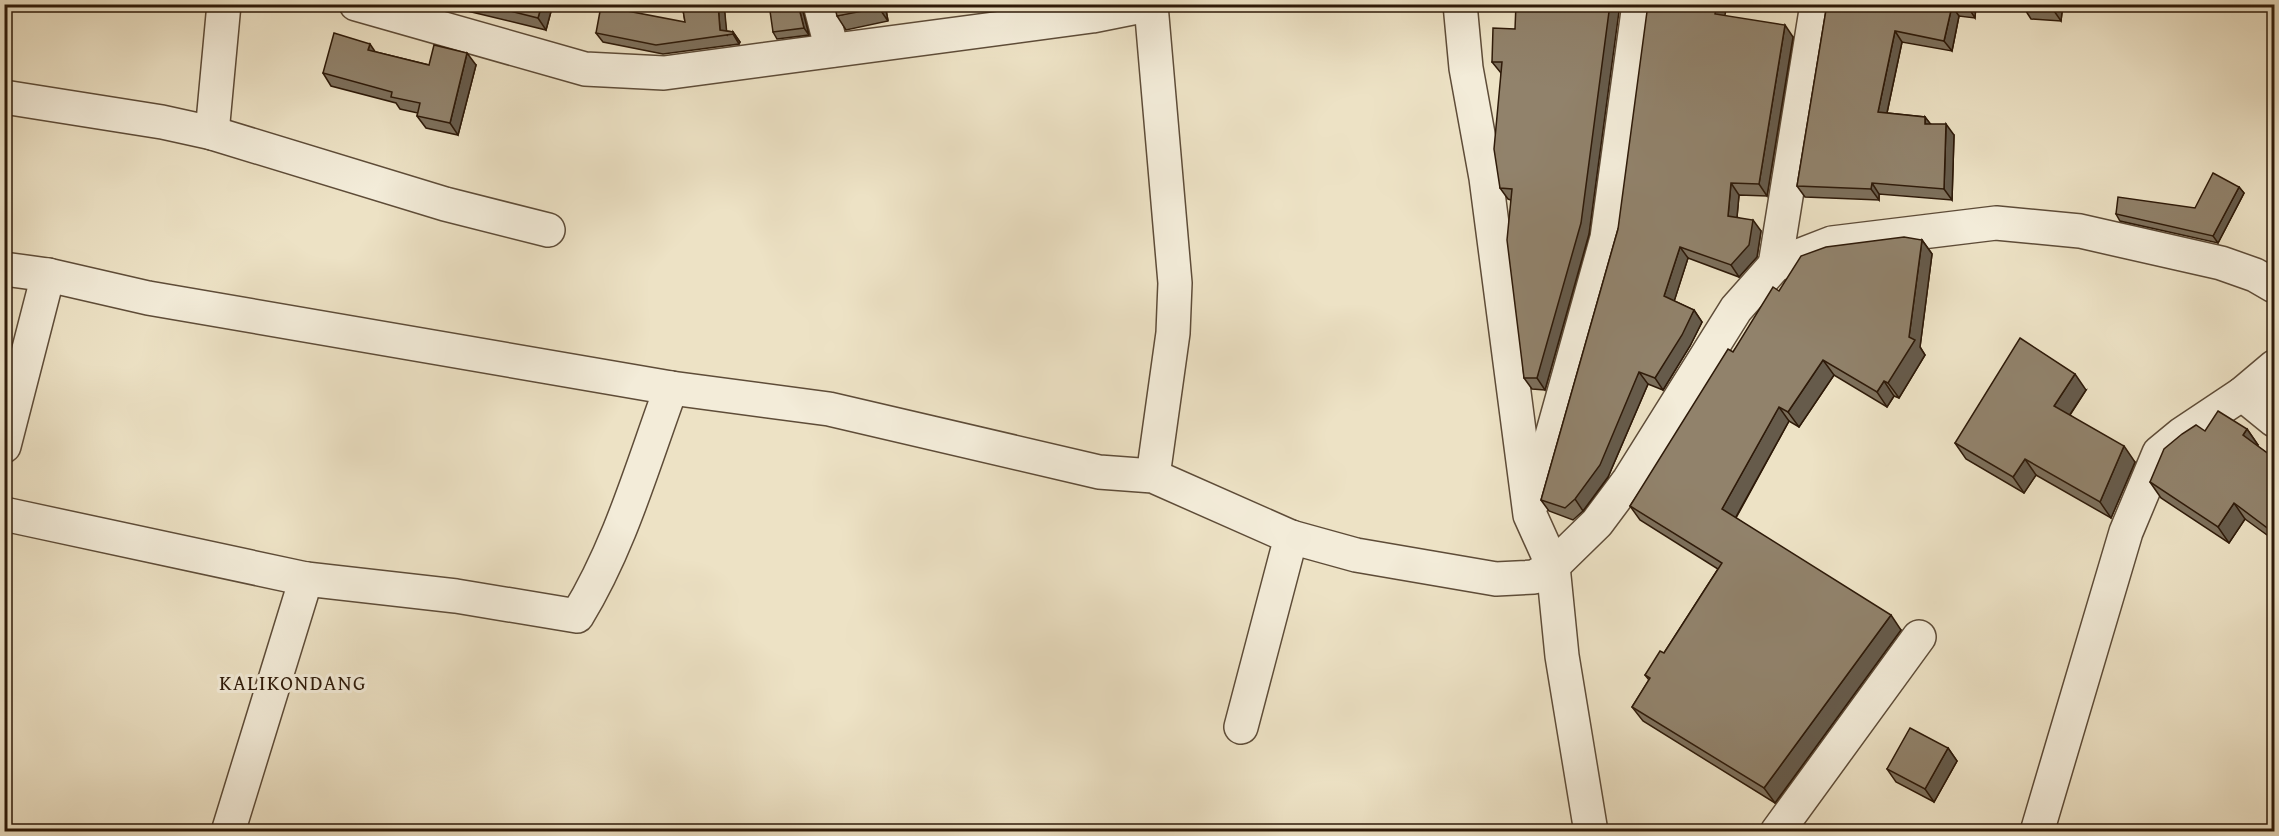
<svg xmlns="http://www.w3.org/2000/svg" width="2279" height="836" viewBox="0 0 2279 836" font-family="'Gentium Book Plus',serif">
  <rect width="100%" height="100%" fill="#ede2c5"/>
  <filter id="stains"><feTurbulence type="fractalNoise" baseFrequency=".00333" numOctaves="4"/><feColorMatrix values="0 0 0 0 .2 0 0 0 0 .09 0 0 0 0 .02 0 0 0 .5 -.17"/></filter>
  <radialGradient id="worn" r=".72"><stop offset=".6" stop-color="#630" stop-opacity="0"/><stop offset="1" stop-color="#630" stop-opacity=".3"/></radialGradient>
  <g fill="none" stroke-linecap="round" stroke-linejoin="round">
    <defs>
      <g id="street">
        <polyline points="356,4 585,69 664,73 1092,16 1152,4"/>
        <polyline points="820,4 832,50"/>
        <polyline points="1460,4 1466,68 1486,178 1530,515 1553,566 1562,656 1591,832"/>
        <polyline points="1151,5 1175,283 1173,333 1153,476"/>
        <polyline points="4,97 162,122 212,133 445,204 548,230"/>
        <polyline points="212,133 224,4"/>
        <polyline points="1775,265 1817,4"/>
        <polyline points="4,269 48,275 148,298 671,388 829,409 1099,472 1153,476 1291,537 1356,555 1496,579 1534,577 1553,566 1597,523 1629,480 1736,309 1775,265 1832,243 1996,223 2080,231 2221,263 2255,275 2274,286"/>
        <polyline points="2274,367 2242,394 2274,420"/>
        <polyline points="4,446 48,275"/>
        <polyline points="1534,500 1607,238 1639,4"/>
        <polyline points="4,514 306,579 228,832"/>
        <path d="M306 579 456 596 577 616C620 546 643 464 671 388"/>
        <polyline points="1241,727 1291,537"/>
        <polyline points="1777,832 1919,637"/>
        <polyline points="2037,832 2126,532 2159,453 2182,434 2242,394"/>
      </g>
    </defs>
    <use href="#street" stroke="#5e4c38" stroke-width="36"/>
    <use href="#street" stroke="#f3ecd9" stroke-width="33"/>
  </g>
  <g fill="#7d705c" stroke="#2e1a09" stroke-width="1.5">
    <polygon points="453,4 553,4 546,30 455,8"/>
    <polygon points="682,4 724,4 726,31 733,32 740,42 739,44 663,54 603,42 596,33 685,22"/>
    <polygon points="885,4 888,21 846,30 837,16"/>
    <polygon points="1827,4 1976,4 1975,18 1959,16 1952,51 1902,42 1887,113 1925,117 1930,124 1954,135 1952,200 1879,194 1879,200 1805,197 1797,186"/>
    <polygon points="2063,4 2061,21 2031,19 2022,5"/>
    <polygon points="802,8 809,35 777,39 773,32"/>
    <polygon points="1725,16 1793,37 1767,196 1739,195 1737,217 1761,231 1757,257 1739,277 1688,258 1674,301 1694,310 1702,322 1690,346 1663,390 1648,384 1608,477 1583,511 1573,520 1549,511 1541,500 1618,229"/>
    <polygon points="1515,29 1589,234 1545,390 1532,389 1524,378 1511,200 1508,199 1500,188 1501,73 1492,62"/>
    <polygon points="376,52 429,65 476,65 458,135 426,128 417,116 418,113 400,109 396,103 331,86 323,73"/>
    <polygon points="2239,187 2244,193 2218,243 2120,221 2116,214 2195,208"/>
    <polygon points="1922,240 1932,254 1920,347 1925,355 1899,398 1894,396 1887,407 1834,375 1799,427 1789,421 1736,518 1901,630 1775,803 1643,721 1632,707 1649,680 1645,675 1664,653 1718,569 1640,520 1630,506 1733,352 1779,291"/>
    <polygon points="2086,390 2070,415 2135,462 2111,518 2036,475 2024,493 1966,459 1955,443"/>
    <polygon points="2247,429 2258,445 2257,446 2274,458 2274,540 2245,519 2229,543 2161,498 2150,482 2205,431"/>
    <polygon points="1948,748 1957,761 1934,802 1896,782 1887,769"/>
  </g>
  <g fill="#665b4b" stroke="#2e1a09" stroke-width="1.5">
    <polygon points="542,4 553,4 546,30 538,18"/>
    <polygon points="718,4 724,4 727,35 720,30"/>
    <polygon points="798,4 802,4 802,8 809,35 804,28"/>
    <polygon points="878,4 885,4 888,21 879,8"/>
    <polygon points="1610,4 1620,4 1589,234 1545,390 1537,378"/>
    <polygon points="1717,4 1727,4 1723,26 1715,14"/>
    <polygon points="1968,4 1976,4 1975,18 1968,7"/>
    <polygon points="2052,4 2063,4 2061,21 2052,8"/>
    <polygon points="1952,6 1959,16 1952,51 1944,41"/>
    <polygon points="1785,25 1793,37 1767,196 1759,184"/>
    <polygon points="1895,31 1902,42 1885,122 1878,112"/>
    <polygon points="733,32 740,42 739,44 733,34"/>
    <polygon points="370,44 378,56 368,50"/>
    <polygon points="467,53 476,65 458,135 450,123"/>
    <polygon points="1925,117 1933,127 1925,124"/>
    <polygon points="1946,124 1954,135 1952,200 1944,189"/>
    <polygon points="1731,183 1739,195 1736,228 1728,216"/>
    <polygon points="1872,183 1879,194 1879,200 1871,189"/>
    <polygon points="2239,187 2244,193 2218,243 2213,236"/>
    <polygon points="1753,220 1761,231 1757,257 1739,277 1731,265"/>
    <polygon points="1922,240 1932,254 1920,347 1925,355 1899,398 1888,383 1909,337"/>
    <polygon points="1680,247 1688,258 1672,308 1664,296"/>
    <polygon points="1694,310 1702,322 1690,346 1663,390 1655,378"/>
    <polygon points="1823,360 1834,375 1799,427 1788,412"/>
    <polygon points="1639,372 1648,384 1608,477 1583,511 1575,499"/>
    <polygon points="2075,374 2086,390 2065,422 2054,406"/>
    <polygon points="1884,381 1894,396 1887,407 1877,392"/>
    <polygon points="1779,407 1789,421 1732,524 1722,509"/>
    <polygon points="2247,429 2258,445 2254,451 2243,435"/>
    <polygon points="2124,446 2135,462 2111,518 2100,502"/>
    <polygon points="2025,459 2036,475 2024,493 2013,477"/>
    <polygon points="2234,503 2245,519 2229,543 2218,527"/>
    <polygon points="1891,615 1901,630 1775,803 1764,788"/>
    <polygon points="1948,748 1957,761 1934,802 1925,789"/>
  </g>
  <g fill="#91826b" stroke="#2e1a09" stroke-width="1.5">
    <polygon points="482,4 542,4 538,18"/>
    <polygon points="682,4 718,4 720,30 733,32 733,34 656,45 596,33 601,6 685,22"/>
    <polygon points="769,4 798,4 804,28 773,32"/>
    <polygon points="834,4 878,4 879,8 837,16"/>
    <polygon points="1516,4 1610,4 1581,223 1537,378 1524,378 1507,240 1512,189 1500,188 1494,149 1502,62 1492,62 1493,28 1515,29"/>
    <polygon points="1648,4 1717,4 1715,14 1785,25 1759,184 1731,183 1728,216 1753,220 1749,245 1731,265 1680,247 1664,296 1694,310 1682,335 1655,378 1639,372 1600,465 1575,499 1565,508 1541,500 1618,229"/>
    <polygon points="1827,4 1968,4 1968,7 1952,6 1944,41 1895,31 1878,112 1925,117 1925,124 1946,124 1944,189 1872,183 1871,189 1797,186"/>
    <polygon points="2022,4 2052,4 2052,8 2022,5"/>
    <polygon points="334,33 370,44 368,50 429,65 434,45 467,53 450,123 417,116 420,103 391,97 392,92 323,73"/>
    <polygon points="2213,173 2239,187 2213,236 2116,214 2118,197 2195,208"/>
    <polygon points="1904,237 1922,240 1909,337 1915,340 1888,383 1884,381 1877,392 1823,360 1788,412 1779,407 1722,509 1891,615 1764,788 1632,707 1650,678 1645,675 1660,651 1664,653 1722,563 1630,506 1728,349 1733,352 1773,287 1779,291 1801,256 1826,247"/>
    <polygon points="2020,338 2075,374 2054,406 2124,446 2100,502 2025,459 2013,477 1955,443"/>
    <polygon points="2218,411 2247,429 2243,435 2274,458 2274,533 2234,503 2218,527 2150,482 2164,449 2182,434 2196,425 2205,431"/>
    <polygon points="1910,728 1948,748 1925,789 1887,769"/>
  </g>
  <g text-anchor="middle" stroke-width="6" stroke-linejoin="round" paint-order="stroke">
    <g font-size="21" letter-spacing="1.5" fill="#2e1a09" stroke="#f3ecd9">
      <text x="293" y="690">KALIKONDANG</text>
    </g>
  </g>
  <rect width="2279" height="836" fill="none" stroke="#ede2c5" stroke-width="24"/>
  <rect x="6" y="6" width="2267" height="824" fill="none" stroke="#2e1a09" stroke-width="3"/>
  <rect x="12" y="12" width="2255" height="812" fill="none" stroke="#2e1a09" stroke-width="1.5"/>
  <rect width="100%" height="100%" filter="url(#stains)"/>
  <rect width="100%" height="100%" fill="url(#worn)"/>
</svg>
